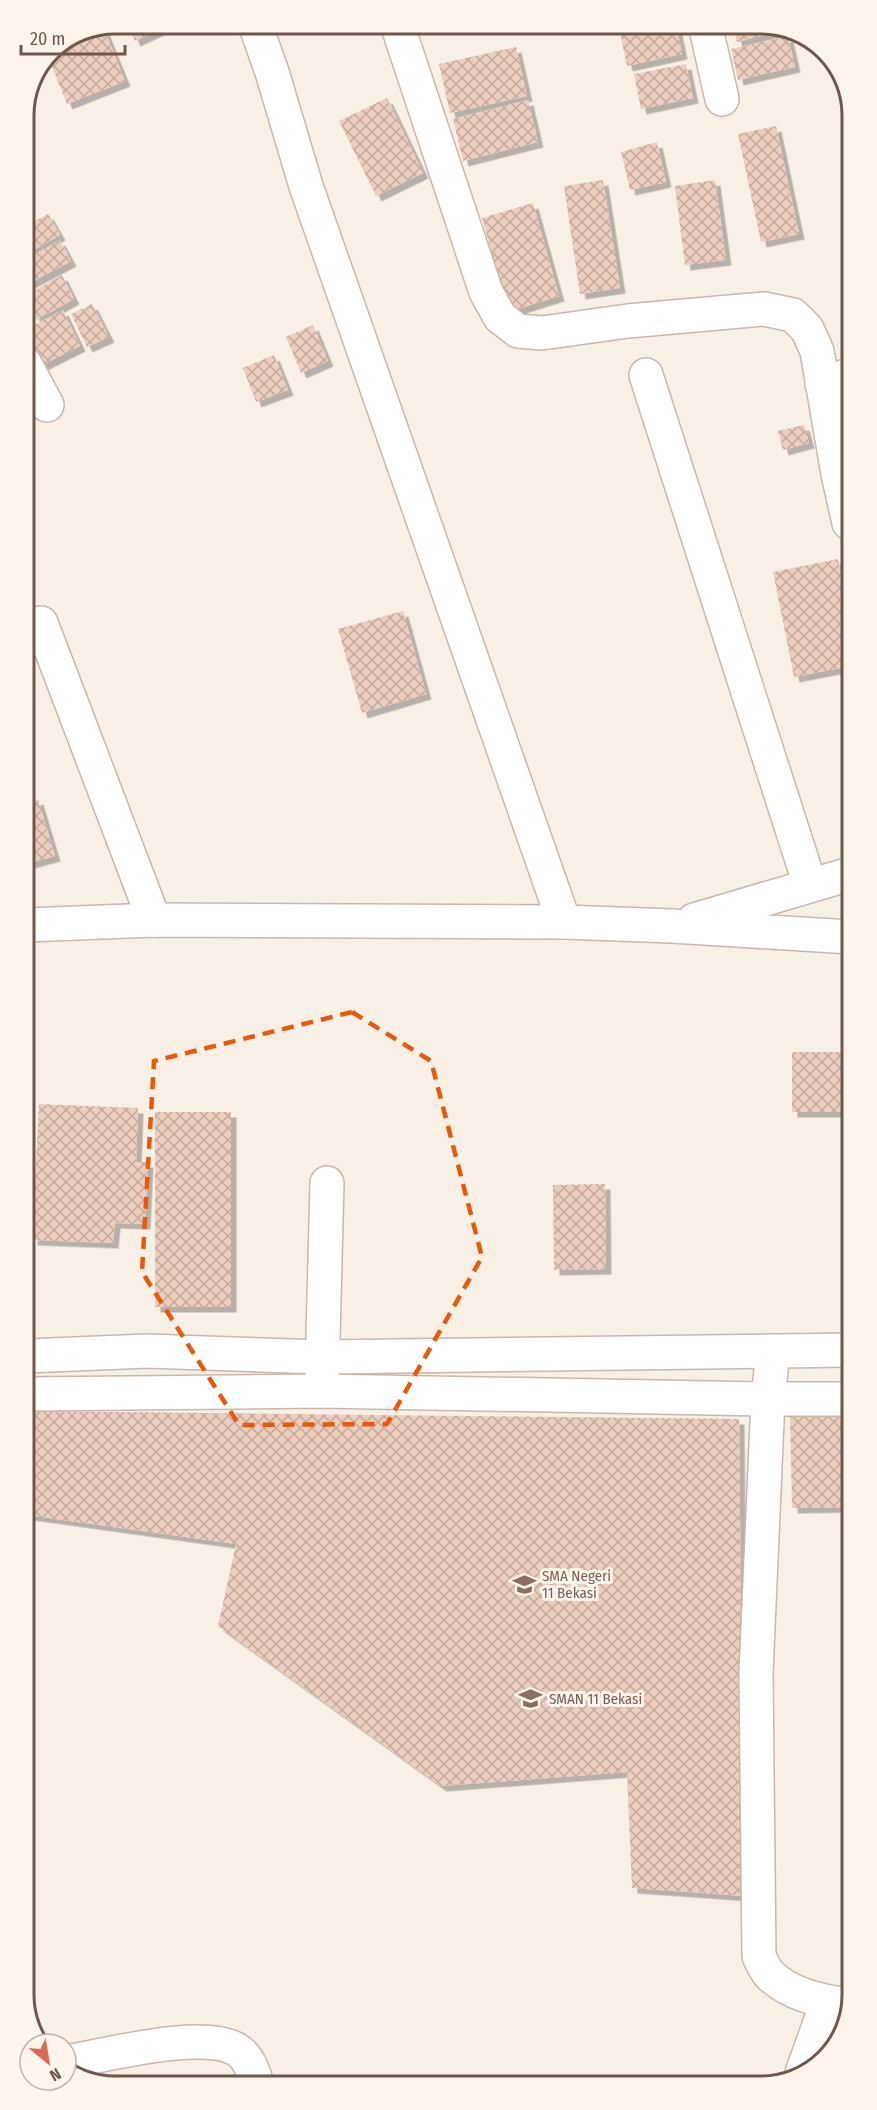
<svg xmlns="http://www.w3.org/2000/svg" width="877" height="2110" viewBox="0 0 877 2110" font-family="'Fira Sans Condensed',sans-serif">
  <defs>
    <pattern id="building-cross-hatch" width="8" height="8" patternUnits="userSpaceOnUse" patternTransform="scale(1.5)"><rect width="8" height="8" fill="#eccebf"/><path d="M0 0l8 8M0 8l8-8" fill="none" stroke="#c3aa9d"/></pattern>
    <filter id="shadow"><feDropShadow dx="5.5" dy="5.5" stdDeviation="0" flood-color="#0004"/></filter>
  </defs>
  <rect width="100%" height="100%" fill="#f9f0e5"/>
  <g fill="url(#building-cross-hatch)" filter="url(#shadow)">
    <polygon points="128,24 172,24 135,41"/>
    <polygon points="637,24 676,24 682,54 627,66 619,28"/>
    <polygon points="732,24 768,24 783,30 737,42"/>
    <polygon points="104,29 125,81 67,104 48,57 51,51"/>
    <polygon points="788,36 795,67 738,80 731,49"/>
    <polygon points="516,47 527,96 450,113 439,64"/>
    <polygon points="686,64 693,98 641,109 634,74"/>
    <polygon points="387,98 423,173 376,196 339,121"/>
    <polygon points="528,100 538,142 463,161 453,119"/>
    <polygon points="776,126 799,234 761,242 738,134"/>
    <polygon points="657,142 666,182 630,190 621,152"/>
    <polygon points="603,180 620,288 580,294 564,186"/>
    <polygon points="715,180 726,260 685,265 675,186"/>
    <polygon points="533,203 559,296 508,312 482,218"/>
    <polygon points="48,214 60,235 25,255 24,227"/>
    <polygon points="60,240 71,261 26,285 25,281 25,260"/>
    <polygon points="62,275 74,299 36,320 25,296"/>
    <polygon points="92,304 109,337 87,347 71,314"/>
    <polygon points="63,310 80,346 42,365 25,330"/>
    <polygon points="313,325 328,361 301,373 286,337"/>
    <polygon points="274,355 288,390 256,402 243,368"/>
    <polygon points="804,425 809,443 783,450 778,431"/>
    <polygon points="838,559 850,618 850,666 794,677 773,572"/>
    <polygon points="403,611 426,694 362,713 338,629"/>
    <polygon points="38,799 55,856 26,864 26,802"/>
    <rect x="792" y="1052" width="59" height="60"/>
    <polygon points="39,1104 138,1108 136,1162 148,1162 145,1224 115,1223 113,1243 32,1240"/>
    <rect x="155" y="1112" width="76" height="195"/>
    <polygon points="605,1184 606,1269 554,1270 553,1185"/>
    <polygon points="27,1411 739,1419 744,1896 632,1888 627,1772 441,1786 218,1626 236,1544 28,1515"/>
    <polygon points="852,1416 852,1507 792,1508 790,1417"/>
  </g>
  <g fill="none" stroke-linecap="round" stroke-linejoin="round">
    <defs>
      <g id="minor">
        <polyline points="255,24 272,72 306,186 564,922"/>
        <polyline points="397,24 486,292 500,317 518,331 542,333 628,321 764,309 793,315 807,329 817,351 838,474 849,523"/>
        <polyline points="705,24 722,99"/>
        <polyline points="25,364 47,405"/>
        <polyline points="646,375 810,885"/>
        <polyline points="822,384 849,375"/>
        <polyline points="41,623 154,920"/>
        <polyline points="694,920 850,874"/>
        <polyline points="26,925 154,920 564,922 672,926 850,937"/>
        <path d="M773 1351 768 1399 756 1673 759 1956C762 1962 765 1971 771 1976 791 1995 823 2002 850 2005"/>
        <polyline points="27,1356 147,1351 322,1357 851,1350"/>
        <polyline points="322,1377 327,1183"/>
        <polyline points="27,1394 321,1391 768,1399 852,1399"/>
        <path d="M66 2062C103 2056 211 2027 240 2052 249 2059 255 2075 257 2085"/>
        <polyline points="802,2073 827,2003"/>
      </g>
    </defs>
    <use href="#minor" stroke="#c9b7ac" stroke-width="36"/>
    <use href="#minor" stroke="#fff" stroke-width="33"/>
  </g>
  <path fill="none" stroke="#e8590c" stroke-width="4.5" stroke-dasharray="12 8" stroke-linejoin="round" d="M352 1012 431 1061 482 1257 387 1424 239 1425 142 1272 154 1061Z"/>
  <defs>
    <symbol id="school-bare" viewBox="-9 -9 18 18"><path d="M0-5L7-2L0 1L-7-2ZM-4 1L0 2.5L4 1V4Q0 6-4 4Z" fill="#8d6e63" stroke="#fdf4ea" stroke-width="2.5" paint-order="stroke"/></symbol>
  </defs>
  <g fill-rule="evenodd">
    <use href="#school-bare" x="508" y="1568" width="33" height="33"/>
    <use href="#school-bare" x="514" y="1682" width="33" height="33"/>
  </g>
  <g text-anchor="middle" stroke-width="6" stroke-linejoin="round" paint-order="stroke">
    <g font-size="15" fill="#785e54" stroke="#fdf4ea" text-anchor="start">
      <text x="542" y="1581">SMA Negeri<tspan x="542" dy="17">11 Bekasi</tspan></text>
      <text x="549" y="1704">SMAN 11 Bekasi</text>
    </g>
  </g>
  <path d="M0 0H877V2110H0ZM115 34H761A81 81 0 0 1 842 115V1995A81 81 0 0 1 761 2076H115A81 81 0 0 1 34 1995V115A81 81 0 0 1 115 34Z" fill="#fdf4ea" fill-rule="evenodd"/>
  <path fill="none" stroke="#6f574d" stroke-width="3" d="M115 34H761A81 81 0 0 1 842 115V1995A81 81 0 0 1 761 2076H115A81 81 0 0 1 34 1995V115A81 81 0 0 1 115 34Z"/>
  <g transform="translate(48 2062) rotate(150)"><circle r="28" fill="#fdf4ea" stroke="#c4b5ab" stroke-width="1.5"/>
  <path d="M0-4.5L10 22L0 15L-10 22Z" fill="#d56b57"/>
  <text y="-9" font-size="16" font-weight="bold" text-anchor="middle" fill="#6f574d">N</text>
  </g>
  <path d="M21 45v9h104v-9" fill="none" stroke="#6f574d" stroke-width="3"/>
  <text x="30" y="45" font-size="18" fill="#6f574d" stroke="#fdf4ea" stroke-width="4.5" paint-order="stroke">20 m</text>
</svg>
